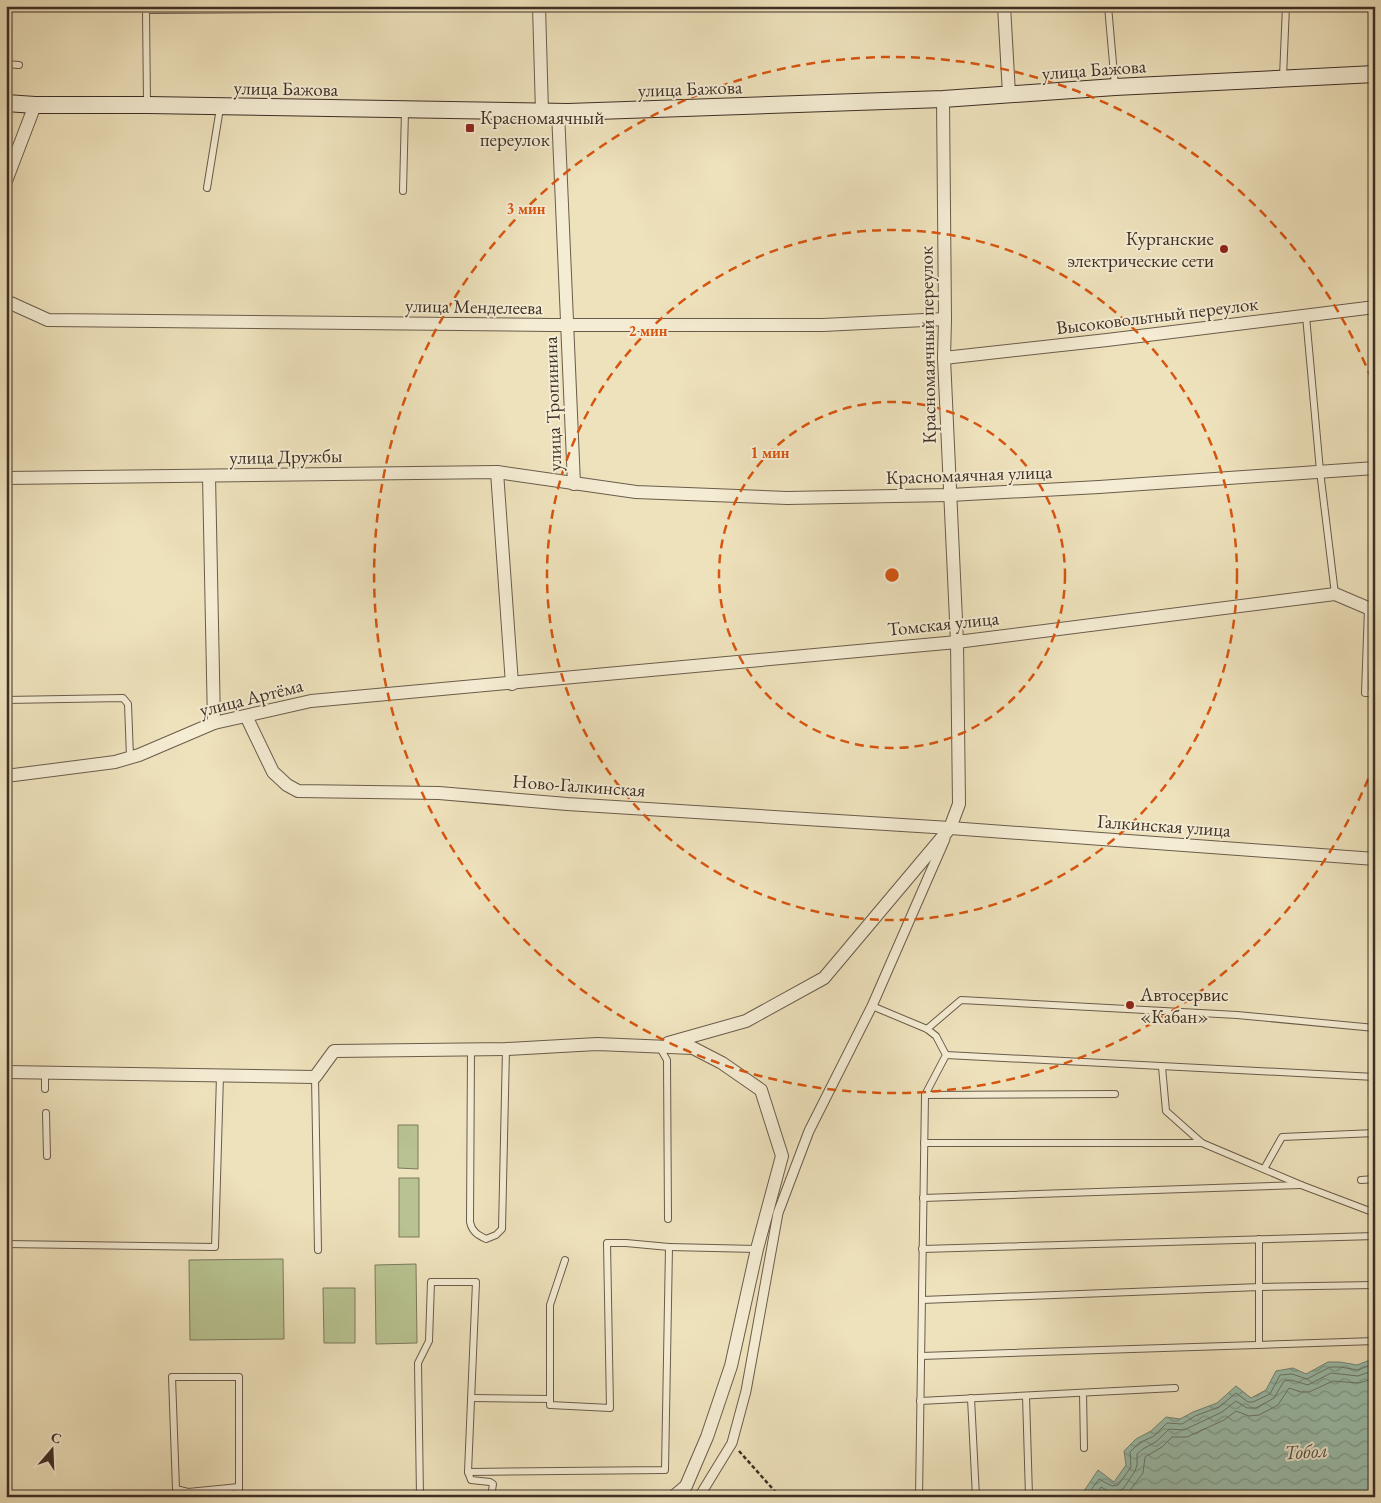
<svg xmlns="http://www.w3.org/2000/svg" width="1381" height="1503" viewBox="0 0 1381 1503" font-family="'EB Garamond',serif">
  <defs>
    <pattern id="water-waves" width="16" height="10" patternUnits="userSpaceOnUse" patternTransform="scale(1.25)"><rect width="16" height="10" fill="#9abeac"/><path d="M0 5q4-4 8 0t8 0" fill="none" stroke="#7f9b8c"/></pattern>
  </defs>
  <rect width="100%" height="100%" fill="#eee2bc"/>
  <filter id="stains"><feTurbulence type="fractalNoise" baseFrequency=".004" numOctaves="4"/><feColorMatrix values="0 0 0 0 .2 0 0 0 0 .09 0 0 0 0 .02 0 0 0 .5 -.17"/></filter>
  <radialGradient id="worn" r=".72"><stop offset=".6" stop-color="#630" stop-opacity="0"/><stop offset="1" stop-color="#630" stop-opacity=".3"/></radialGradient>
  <g fill="#b8c391" stroke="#7b795c">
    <polygon points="398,1125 418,1125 418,1169 398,1168"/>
    <rect x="399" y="1178" width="20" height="59"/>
    <polygon points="283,1259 284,1339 190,1340 189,1260"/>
    <polygon points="416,1264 417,1343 376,1344 375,1265"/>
    <polygon points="323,1288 355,1288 355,1343 324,1343"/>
  </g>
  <polygon fill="url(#water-waves)" stroke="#758576" points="1375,1358 1375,1497 1080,1497 1098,1470 1114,1482 1126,1465 1124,1451 1136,1439 1151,1431 1166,1417 1180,1419 1193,1412 1217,1403 1236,1386 1251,1398 1266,1390 1276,1371 1293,1368 1306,1374 1328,1362 1340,1362 1357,1365"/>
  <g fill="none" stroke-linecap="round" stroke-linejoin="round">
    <g stroke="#6c7669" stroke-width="1">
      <polyline points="1086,1497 1099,1479 1112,1486 1118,1485 1131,1467 1130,1452 1139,1443 1154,1436 1167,1423 1182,1424 1195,1416 1219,1407 1236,1393 1248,1402 1253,1402 1270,1394 1280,1375 1292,1374 1307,1379 1330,1367 1340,1367 1358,1370 1375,1363"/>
      <polyline points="1094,1497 1101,1487 1112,1493 1123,1489 1135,1471 1137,1465 1137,1454 1143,1449 1157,1441 1169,1429 1184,1430 1222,1412 1236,1401 1247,1408 1256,1408 1274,1398 1284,1381 1291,1380 1308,1385 1331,1373 1358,1376 1375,1370"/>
      <polyline points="1125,1497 1143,1473 1145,1457 1162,1447 1172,1437 1187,1437 1224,1420 1236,1411 1249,1416 1259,1415 1278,1405 1289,1388 1301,1392 1309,1392 1333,1381 1359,1383 1375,1378"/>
    </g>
    <defs>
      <g id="service">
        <polyline points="1108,6 1115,86"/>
        <polyline points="6,64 19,65"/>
        <polyline points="1283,77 1286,6"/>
        <polyline points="147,104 146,10 428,8 428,6"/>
        <polyline points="207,188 220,108"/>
        <polyline points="403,191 405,111"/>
        <polyline points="1306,316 1320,471 1335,594"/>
        <polyline points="1368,608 1365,693 1375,693"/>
        <polyline points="6,700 123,698 128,704 130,757"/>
        <polyline points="872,1006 927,1029 936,1036 946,1055 925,1095 919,1497"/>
        <polyline points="927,1029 961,1000 1237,1015 1375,1028"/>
        <path d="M471 1048 470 1222C472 1232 478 1235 486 1239L496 1235 502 1229 506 1049"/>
        <polyline points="660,1048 667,1060 668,1219"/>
        <polyline points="946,1055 1375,1077"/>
        <polyline points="1162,1067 1166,1111 1202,1143 1301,1185 1375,1213"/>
        <polyline points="45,1073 45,1089"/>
        <polyline points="315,1077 318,1250"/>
        <polyline points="925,1095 1115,1094"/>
        <polyline points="46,1113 47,1156"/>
        <polyline points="924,1143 1202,1143"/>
        <polyline points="1264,1169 1282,1137 1375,1133"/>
        <polyline points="1361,1180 1375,1179"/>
        <polyline points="923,1198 1301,1185"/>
        <polyline points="1259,1239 1259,1345"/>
        <polyline points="6,1244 215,1247 220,1076"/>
        <polyline points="669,1247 757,1249"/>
        <polyline points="922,1249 1375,1236"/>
        <polyline points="922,1300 1260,1287 1375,1285"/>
        <polyline points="921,1356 1375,1341"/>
        <polyline points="1083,1393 1084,1448"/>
        <polyline points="1026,1396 1029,1496"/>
        <polyline points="471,1398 550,1399"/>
        <polyline points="971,1398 976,1497"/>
        <polyline points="920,1401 1175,1388"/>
        <polyline points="468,1472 665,1470 669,1247 626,1243 607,1243 610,1408 550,1405 550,1305 565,1260"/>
        <polyline points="188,1492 176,1489 172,1377 239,1377 239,1497"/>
        <polyline points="188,1495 188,1492 239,1487"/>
        <polyline points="420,1497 418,1363 429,1341 431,1282 476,1282 468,1472 471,1480 490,1482 493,1484 491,1497"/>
      </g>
      <polyline id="pedestrian" points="699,1497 732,1443 746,1391 778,1213 809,1131 872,1006 945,839"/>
      <g id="minor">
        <polyline points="539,6 542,112"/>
        <polyline points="1004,6 1009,94"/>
        <polyline points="558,112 574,484"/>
        <polyline points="6,181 35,105"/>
        <polyline points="6,301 48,320 551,325 823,325 945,319"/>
        <polyline points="944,358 1107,340 1375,307"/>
        <polyline points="497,472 512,684"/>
        <polyline points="209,476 214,723"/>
        <polyline points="6,478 497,472 636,492 787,498 950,495 1099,487 1375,468"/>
        <polyline points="246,716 273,772 287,785 298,791 439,793 567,804 950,828 1375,859"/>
        <polyline points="6,776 115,762 139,755 214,723 311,701 957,642 1335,594 1375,611"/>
        <polyline points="668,1043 746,1021 824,978 950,828 959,804 957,642 944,358 945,319 943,99"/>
        <polyline points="6,1072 315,1077 334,1051 506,1049 597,1044 693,1048 722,1063 761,1090 782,1156 757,1249 731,1366 707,1437 686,1486 673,1497"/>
      </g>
      <polyline id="secondary" points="6,103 35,105 147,105 568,112 943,99 1115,87 1375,74"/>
    </defs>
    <use href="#service" stroke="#6a5c4c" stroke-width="8"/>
    <use href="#pedestrian" stroke="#6a5c4c" stroke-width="11"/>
    <use href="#minor" stroke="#6a5c4c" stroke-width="14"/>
    <use href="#secondary" stroke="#3e2f26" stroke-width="18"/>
    <polyline stroke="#3e2f26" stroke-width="2.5" stroke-dasharray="4 2.5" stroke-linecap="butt" points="739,1451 780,1497"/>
    <use href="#service" stroke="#f4ecd3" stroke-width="6"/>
    <use href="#pedestrian" stroke="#f4ecd3" stroke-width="9"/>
    <use href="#minor" stroke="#f4ecd3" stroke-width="12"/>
    <use href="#secondary" stroke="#f4ecd3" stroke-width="16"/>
  </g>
  <g fill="none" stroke="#d7550f" stroke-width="2.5" stroke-dasharray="9 6">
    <circle cx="892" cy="575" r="173"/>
    <circle cx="892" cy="575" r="345"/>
    <path d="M1374 765A518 518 0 1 1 1374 385"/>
  </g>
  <g fill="#8f2418" stroke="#f4ecd3" stroke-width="2">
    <rect x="465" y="123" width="10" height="10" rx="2.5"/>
    <circle cx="1224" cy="249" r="5"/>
    <circle cx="1130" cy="1005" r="5"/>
  </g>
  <g text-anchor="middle" stroke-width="4" stroke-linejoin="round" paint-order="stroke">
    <g font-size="19" fill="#3e2f26" stroke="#f4ecd3">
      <text transform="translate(1094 69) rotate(-4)" y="7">улица Бажова</text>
      <text transform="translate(286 88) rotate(1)" y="7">улица Бажова</text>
      <text transform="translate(690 88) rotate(-2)" y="7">улица Бажова</text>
      <text transform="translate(474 306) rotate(1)" y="7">улица Менделеева</text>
      <text transform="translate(1157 315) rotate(-7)" y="7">Высоковольтный переулок</text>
      <text transform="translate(927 345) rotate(-91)" y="7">Красномаячный переулок</text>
      <text transform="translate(552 404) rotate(-92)" y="7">улица Тропинина</text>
      <text transform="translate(286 456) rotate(-1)" y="7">улица Дружбы</text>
      <text transform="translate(969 474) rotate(-2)" y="7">Красномаячная улица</text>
      <text transform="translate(943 623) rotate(-6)" y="7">Томская улица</text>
      <text transform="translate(251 697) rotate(-14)" y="7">улица Артёма</text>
      <text transform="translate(579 785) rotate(4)" y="7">Ново-Галкинская</text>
      <text transform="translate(1164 825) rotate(4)" y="7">Галкинская улица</text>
    </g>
    <g font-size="19" fill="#3e2f26" stroke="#f4ecd3" text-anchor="start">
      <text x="480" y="124">Красномаячный<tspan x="480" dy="22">переулок</tspan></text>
      <text x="1214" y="245" text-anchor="end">Курганские<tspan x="1214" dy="22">электрические сети</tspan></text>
      <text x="1140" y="1001">Автосервис<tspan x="1140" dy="22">«Кабан»</tspan></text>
    </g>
    <g font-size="20" font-style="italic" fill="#555348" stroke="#f4ecd3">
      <text transform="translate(1306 1451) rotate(-4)" y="7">Тобол</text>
    </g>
  </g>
  <circle cx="892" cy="575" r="8" fill="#d7550f" stroke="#f4ecd3" stroke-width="2.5"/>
  <g font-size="15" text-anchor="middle" font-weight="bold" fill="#d7550f" stroke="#f4ecd3" stroke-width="4" stroke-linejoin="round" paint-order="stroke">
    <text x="526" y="214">3 мин</text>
    <text x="648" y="336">2 мин</text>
    <text x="770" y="458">1 мин</text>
  </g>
  <rect width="1381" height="1503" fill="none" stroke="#eee2bc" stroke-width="25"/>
  <rect x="8" y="8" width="1366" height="1488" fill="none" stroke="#3e2f26" stroke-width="2.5"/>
  <rect x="12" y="12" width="1356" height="1478" fill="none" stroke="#3e2f26"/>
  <g transform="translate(52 1450) rotate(19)" stroke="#f4ecd3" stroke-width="4" paint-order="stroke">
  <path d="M0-4L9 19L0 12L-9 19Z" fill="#3e2f26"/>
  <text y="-8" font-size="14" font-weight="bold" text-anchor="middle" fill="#3e2f26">С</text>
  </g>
  <rect width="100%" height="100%" filter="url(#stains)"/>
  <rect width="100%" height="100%" fill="url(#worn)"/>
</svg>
